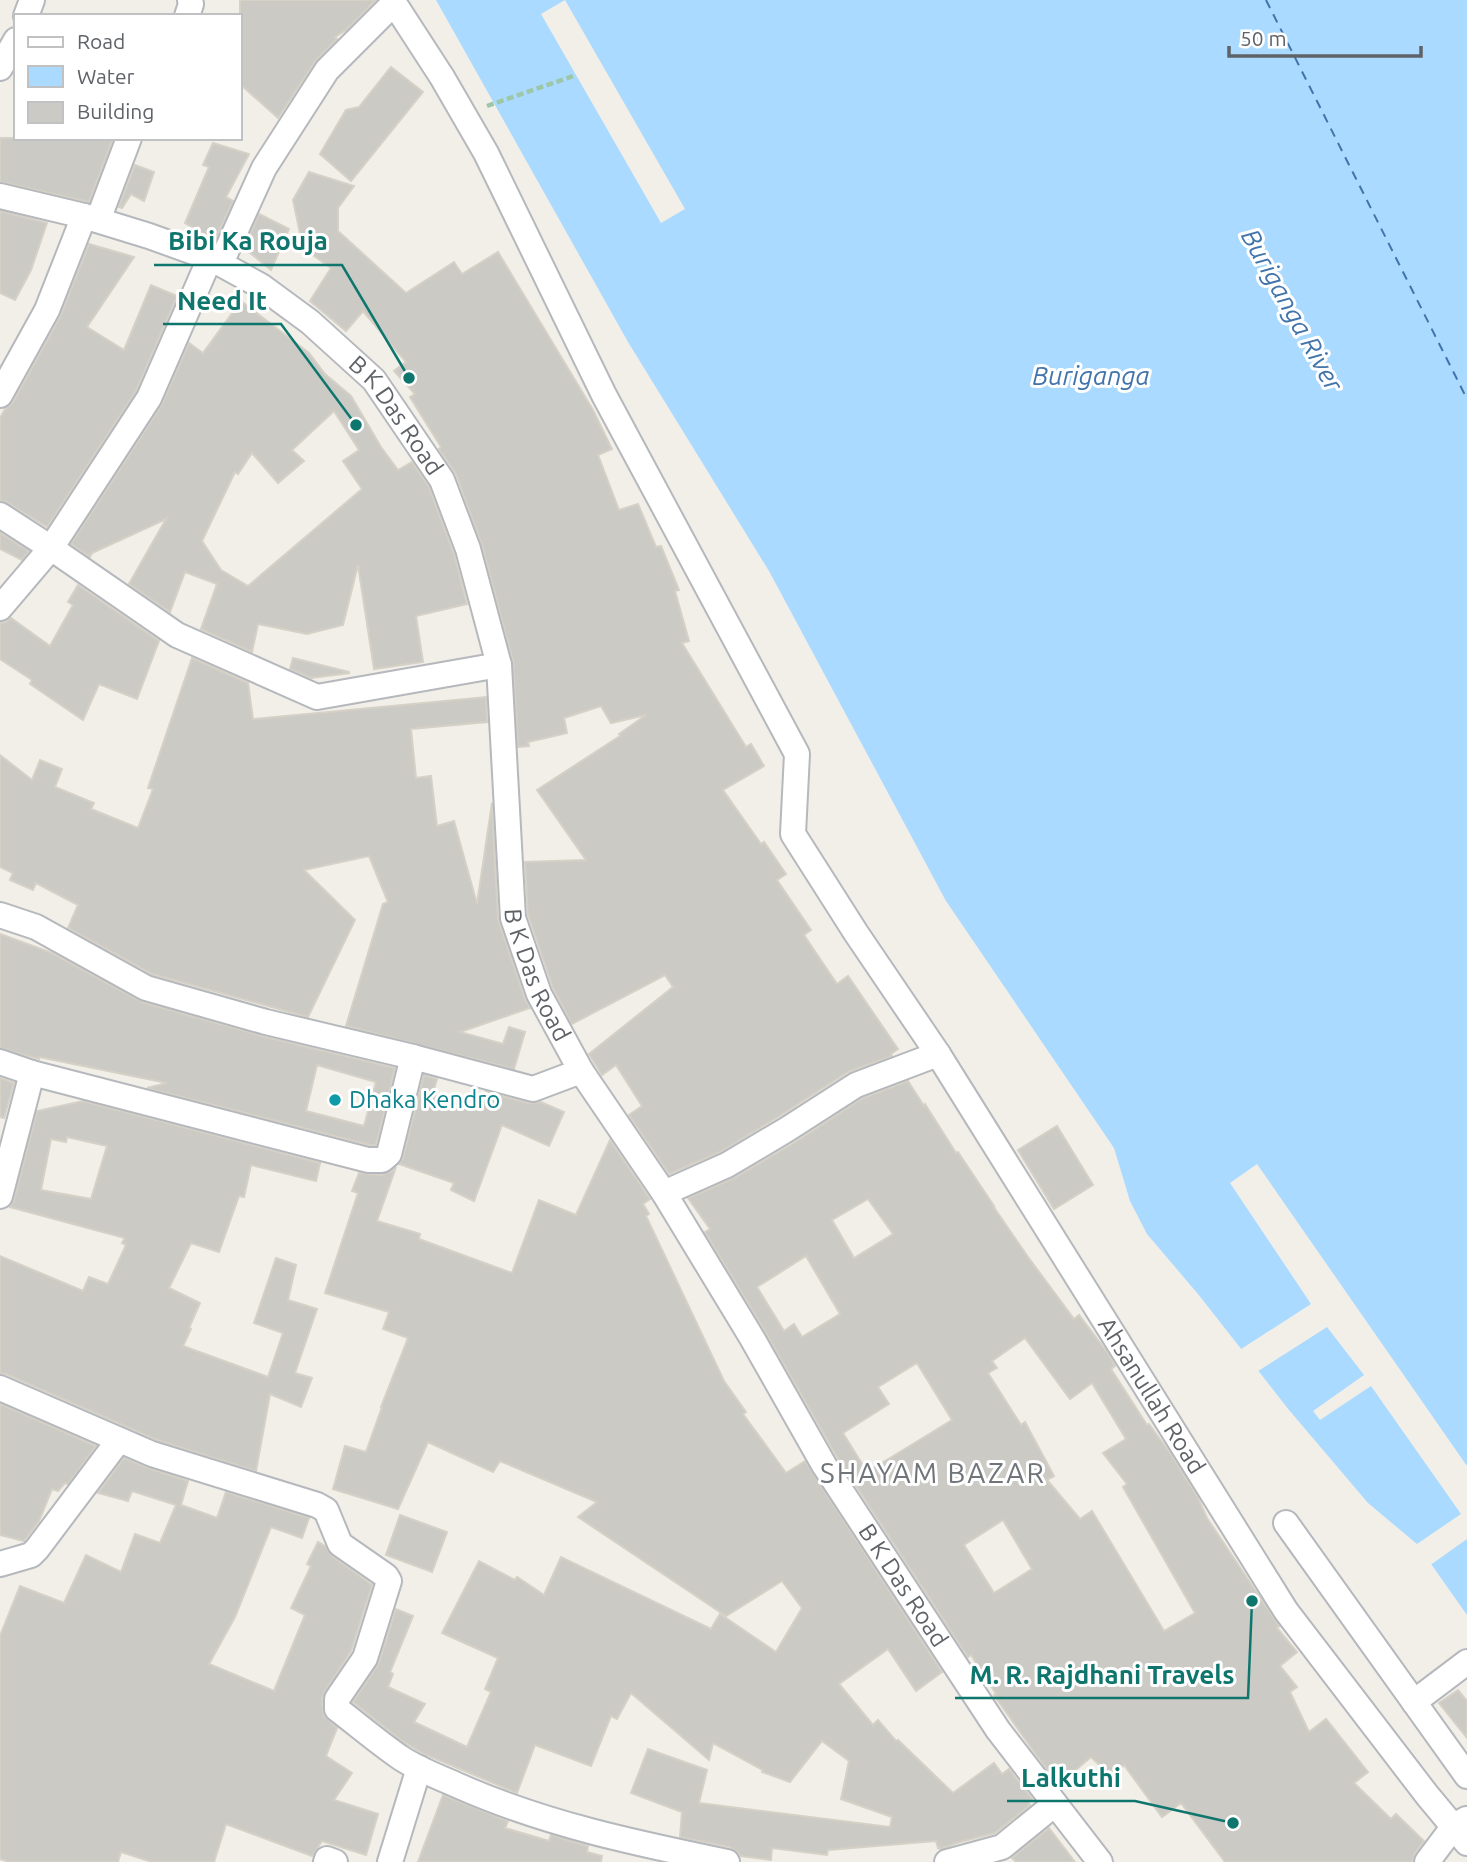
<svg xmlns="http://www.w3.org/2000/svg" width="1467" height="1862" viewBox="0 0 1467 1862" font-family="Ubuntu,sans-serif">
  <rect width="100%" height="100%" fill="#f1efe8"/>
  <polygon fill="#aadaff" points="436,0 1467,0 1467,1615 1417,1544 1368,1503 1289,1410 1198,1294 1147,1234 1130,1201 1114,1148 946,901 769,571 628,342"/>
  <g fill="#f1efe8">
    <polygon points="565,0 685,209 661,223 541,14"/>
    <polygon points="1257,1164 1467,1466 1467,1539 1429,1566 1414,1546 1461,1514 1371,1386 1320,1420 1313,1411 1364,1375 1327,1327 1255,1373 1238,1351 1311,1304 1230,1183"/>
  </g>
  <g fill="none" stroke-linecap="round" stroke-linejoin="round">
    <polyline stroke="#4174aa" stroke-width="2" stroke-dasharray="9 7" stroke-linecap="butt" points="1266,0 1467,399"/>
  </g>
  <g fill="#cccac5" stroke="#d6d1c6" stroke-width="2" fill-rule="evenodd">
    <polygon points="240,0 376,0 346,30 335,37 337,39 316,60 278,118 240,84"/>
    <polygon points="391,67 423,92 351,181 320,154 346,110 359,107"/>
    <polygon points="0,138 113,138 89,202 0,182"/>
    <polygon points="213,143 249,154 226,197 233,201 215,240 185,223 209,167 203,165"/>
    <polygon points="135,165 154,172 144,201 131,194 122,208 119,207"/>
    <polygon points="309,172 354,186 338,208 338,231 406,293 454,262 462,274 498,252 593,410 612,449 598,455 619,510 638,504 656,547 661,546 679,590 675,591 689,641 682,643 746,747 751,744 764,766 723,790 761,844 764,842 786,874 777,880 811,930 804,935 837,984 848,976 898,1049 891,1054 892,1056 848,1072 778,1117 720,1152 669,1174 629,1115 642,1106 616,1065 602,1075 589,1054 673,987 665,975 572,1024 553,988 528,915 525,862 586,860 537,790 620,736 619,734 646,715 611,723 601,706 564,718 567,733 528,742 529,746 518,747 513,661 482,545 456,474 439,449 441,447 410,397 415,394 394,371 406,362 363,311 346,331 310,301 331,268 303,248 293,200"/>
    <polygon points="0,211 47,223 31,270 15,300 0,293"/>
    <polygon points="259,214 289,229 271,270 244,248"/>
    <polygon points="89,244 134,257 87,327 124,350 151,285 177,296 136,391 47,527 8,503 0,500 0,418 5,409 13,402 60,317"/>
    <path d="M241 301 309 353 325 374 351 396 381 447 398 470 412 462 429 487 454 554 467 604 416 616 423 662 374 669 358 565 343 625 307 634 258 624 252 652 201 629 217 584 185 572 170 612 129 584 166 519 92 553 90 557 71 544 161 406 189 343 203 353ZM334 411 359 450 343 461 362 489 248 586 221 570 202 541 235 472 238 474 252 453 278 483 304 461 292 450Z"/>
    <polygon points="0,533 29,551 22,560 0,549"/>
    <polygon points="78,585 159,641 137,699 99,684 83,720 30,684 32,680 0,659 0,623 6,622 11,618 50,646 73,605 68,602"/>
    <polygon points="192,658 248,683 253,719 486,697 487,722 411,729 416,778 431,776 437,826 454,821 477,904 492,803 498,919 525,999 530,1008 460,1032 503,1044 509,1027 525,1032 514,1069 346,1026 383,904 388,902 369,856 304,870 355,920 308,1017 152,974 68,928 78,905 36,883 33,890 10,880 13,873 0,867 0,755 32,780 40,760 62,769 55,787 94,803 91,809 138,828 153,789 148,788"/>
    <polygon points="293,658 349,672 349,673 311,678 290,669"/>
    <path d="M0 934 52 953 142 1002 262 1036 395 1068 376 1145H370L147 1088 167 1083 39 1057V1059L0 1048ZM317 1065 376 1082 364 1126 306 1111Z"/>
    <polygon points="424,1075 437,1079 433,1093 480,1109 486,1092 529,1103 541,1102 564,1112 549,1146 502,1125 474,1201 451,1190 454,1183 399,1164 403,1158"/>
    <polygon points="0,1078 14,1083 4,1118 0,1117"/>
    <path d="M908 1081 924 1106 925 1104 956 1153 958 1152 994 1206H993L1028 1257 1074 1319 1079 1315 1107 1352 1115 1366 1111 1369 1147 1425 1149 1424 1170 1453 1198 1498 1207 1518 1279 1626 1277 1628 1297 1652 1280 1666 1297 1687 1290 1692 1309 1732 1326 1719 1368 1772 1354 1783 1391 1819 1396 1814 1424 1841 1415 1853 1412 1862H1225L1181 1803 1162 1817 1124 1765 1112 1777 1091 1757 1064 1780 1060 1776 1055 1780 1032 1749 994 1695 996 1694 971 1655 968 1657 837 1457 765 1331 705 1232 710 1229 688 1198 734 1178 794 1143 863 1098ZM868 1199 893 1234 854 1258 832 1220ZM806 1256 840 1314 802 1337 794 1324 784 1331 757 1287ZM1025 1338 1070 1399 1092 1383 1126 1439 1103 1453 1127 1484 1123 1487 1195 1613 1164 1631 1092 1511 1080 1519 1047 1480 1054 1476 1025 1422 1021 1425 988 1373 997 1368 992 1361ZM917 1363 952 1420 867 1472 843 1433 889 1404 878 1387ZM1003 1520 1032 1569 994 1593 964 1545Z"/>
    <path d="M83 1101 320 1163 316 1181 251 1165 244 1197 239 1196 219 1252 191 1243 169 1288 200 1303 189 1328 191 1329 183 1346 268 1377 283 1333 254 1323 276 1258 296 1265 288 1300 317 1309 295 1373 312 1378 301 1407 270 1394 256 1471 157 1440 6 1374 0 1373V1256L83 1291 89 1277 108 1284 126 1245 122 1243 125 1238 10 1207 14 1200 37 1111ZM67 1137 107 1146 91 1199 41 1190 51 1139 66 1142Z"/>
    <polygon points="1057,1126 1093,1185 1054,1209 1018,1150"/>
    <polygon points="610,1140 650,1199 643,1204 649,1214 646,1216 724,1381 746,1412 743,1414 786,1473 805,1461 942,1672 916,1691 888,1649 839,1684 873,1725 878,1720 896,1741 898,1740 953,1793 994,1763 1002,1774 1009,1769 1032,1799 1028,1803 1030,1805 995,1833 960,1842 940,1849 939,1847 938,1848 936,1841 828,1850 827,1855 772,1848 771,1860 741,1856 736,1851 730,1847 680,1837 682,1812 631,1793 648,1749 707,1770 699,1803 890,1827 892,1817 841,1799 849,1761 822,1741 790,1782 762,1772 763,1770 713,1743 709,1760 631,1693 617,1719 611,1716 591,1766 535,1745 517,1793 422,1753 401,1740 353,1702 379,1663 396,1609 413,1616 390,1672 393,1674 388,1687 425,1704 414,1722 467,1747 491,1692 485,1689 498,1658 442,1633 479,1561 515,1580 517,1577 544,1595 561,1557 711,1629 720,1614 776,1652 802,1608 782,1581 726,1616 578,1517 597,1502 500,1461 493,1472 428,1442 398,1509 333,1489 345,1446 366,1452 382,1407 381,1407 408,1338 383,1329 389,1312 325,1293 358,1193 352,1191 359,1173 382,1175 391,1172 396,1167 377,1221 420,1234 419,1239 512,1273 539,1200 576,1215"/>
    <polygon points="0,1404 96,1446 68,1484 65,1483 58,1491 52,1489 39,1521 24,1541 0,1535"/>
    <polygon points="124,1458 148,1468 188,1481 181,1505 217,1518 226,1492 309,1518 302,1538 271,1527 235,1617 209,1664 274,1691 305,1615 291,1608 311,1566 307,1564 318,1542 325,1546 332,1556 372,1585 351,1651 325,1691 322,1699 324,1716 337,1728 326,1756 352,1773 334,1800 378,1814 366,1855 322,1841 312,1856 226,1824 214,1862 152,1862 121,1852 118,1862 9,1862 0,1859 0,1636 20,1586 64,1603 86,1555 121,1572 135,1534 160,1543 176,1505 132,1491 128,1501 98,1493"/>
    <polygon points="400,1515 447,1532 432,1572 386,1555"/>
    <polygon points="1458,1690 1467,1701 1467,1738 1439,1703"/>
    <polygon points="443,1795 508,1821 505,1828 549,1841 551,1835 588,1846 587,1852 602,1856 601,1862 418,1862"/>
    <polygon points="1049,1828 1075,1862 1016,1862 1012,1858"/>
  </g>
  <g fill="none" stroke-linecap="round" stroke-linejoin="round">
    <defs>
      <g id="minor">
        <path id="s1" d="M392 0 442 77 486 153 604 395 797 754 793 834 856 933 938 1054 1286 1611 1427 1795 1467 1843"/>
        <polyline points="26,16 32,0"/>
        <polyline points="187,16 191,4 190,0"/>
        <polyline points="0,68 16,40"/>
        <path id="s2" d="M0 196 84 216 149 236 210 258 261 286 310 322 374 380 442 480 468 549 499 665 513 918 539 994 581 1071 664 1193 752 1338 824 1465 998 1730 1100 1862"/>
        <polyline points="98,220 129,138"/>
        <polyline points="221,263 264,168 327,70 394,3"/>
        <polyline points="0,395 47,310 84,216"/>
        <polyline points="0,515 51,548 177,635 317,697 499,665"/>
        <polyline points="0,608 51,548 149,398 210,258"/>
        <polyline points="0,915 36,927 146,988 266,1022 413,1057 533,1089 581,1071"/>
        <polyline points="0,1062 32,1073 368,1160 382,1160 389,1154 413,1057"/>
        <polyline points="664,1193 727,1165 786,1130 856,1085 938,1054"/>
        <polyline points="0,1196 32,1073"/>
        <path d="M0 1388 152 1454 317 1505 326 1510 340 1544 386 1576 389 1581 365 1658 337 1699V1709C358 1725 379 1743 401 1758 419 1770 439 1777 459 1786 545 1824 635 1843 727 1862"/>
        <polyline points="1286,1523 1467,1776"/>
        <polyline points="0,1564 31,1555 37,1549 119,1440"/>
        <polyline points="1414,1702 1467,1662"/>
        <polyline points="326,1862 327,1859 335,1862"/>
        <polyline points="390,1862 419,1768"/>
        <polyline points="947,1862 1002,1847 1055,1804"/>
        <polyline points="1427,1862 1454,1826 1466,1819"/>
      </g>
    </defs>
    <use href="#minor" stroke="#b5b8bc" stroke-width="28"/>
    <polyline stroke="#9cc7a9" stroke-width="4.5" stroke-dasharray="7 3.5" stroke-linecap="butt" points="487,106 576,75"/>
    <use href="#minor" stroke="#fff" stroke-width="24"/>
  </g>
  <circle fill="#0f9aa8" stroke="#fff" stroke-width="2.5" cx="335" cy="1100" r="7"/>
  <g text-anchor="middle" stroke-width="6" stroke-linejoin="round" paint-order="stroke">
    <g font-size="24" fill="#5f6368" stroke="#fff">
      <text dy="8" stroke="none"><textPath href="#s2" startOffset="466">B K Das Road</textPath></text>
      <text dy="8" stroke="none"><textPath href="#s2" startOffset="1054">B K Das Road</textPath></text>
      <text dy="8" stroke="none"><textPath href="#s1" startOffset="1603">Ahsanullah Road</textPath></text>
      <text dy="8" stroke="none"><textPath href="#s2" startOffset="1768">B K Das Road</textPath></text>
    </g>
    <g font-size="24" fill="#0d838f" stroke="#fff" text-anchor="start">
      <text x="349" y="1108">Dhaka Kendro</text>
    </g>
    <g font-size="26" font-style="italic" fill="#4174aa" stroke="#fff">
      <text transform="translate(1292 310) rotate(61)" y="9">Buriganga River</text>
      <text x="1091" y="385">Buriganga</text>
    </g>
    <g font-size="28" letter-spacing="2" fill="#70757a" stroke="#fff">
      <text x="933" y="1483">SHAYAM BAZAR</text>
    </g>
  </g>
  <path fill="none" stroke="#0f766e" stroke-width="2.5" d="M409 378L342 265H154M356 425L281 324H163M1252 1601L1248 1698H955M1233 1823L1135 1801H1007"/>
  <g fill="#0f766e" stroke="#fff" stroke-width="2.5">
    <circle cx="409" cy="378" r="7"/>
    <circle cx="356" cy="425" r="7"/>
    <circle cx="1252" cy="1601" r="7"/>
    <circle cx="1233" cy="1823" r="7"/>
  </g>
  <g font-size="26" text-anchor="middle" font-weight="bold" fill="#0f766e" stroke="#fff" stroke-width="6" stroke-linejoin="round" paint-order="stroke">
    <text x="248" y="250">Bibi Ka Rouja</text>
    <text x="222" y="310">Need It</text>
    <text x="1102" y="1684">M. R. Rajdhani Travels</text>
    <text x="1071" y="1787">Lalkuthi</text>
  </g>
  <rect x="14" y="14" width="228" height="126" fill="#ffffff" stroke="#bfc1c3" stroke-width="2"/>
  <rect x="28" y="37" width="35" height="10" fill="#ffffff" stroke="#bfc1c3" stroke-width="2"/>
  <text x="77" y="49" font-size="21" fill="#5f6368">Road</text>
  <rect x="28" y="66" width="35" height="21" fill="#aadaff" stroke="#bfc1c3" stroke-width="2"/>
  <text x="77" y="84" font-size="21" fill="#5f6368">Water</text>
  <rect x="28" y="102" width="35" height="21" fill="#cccac5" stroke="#bfc1c3" stroke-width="2"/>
  <text x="77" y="119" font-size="21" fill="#5f6368">Building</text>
  <path d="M1229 46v10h192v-10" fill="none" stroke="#5f6368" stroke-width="3.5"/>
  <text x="1240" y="46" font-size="21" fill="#5f6368" stroke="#ffffff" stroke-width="5" paint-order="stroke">50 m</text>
</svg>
